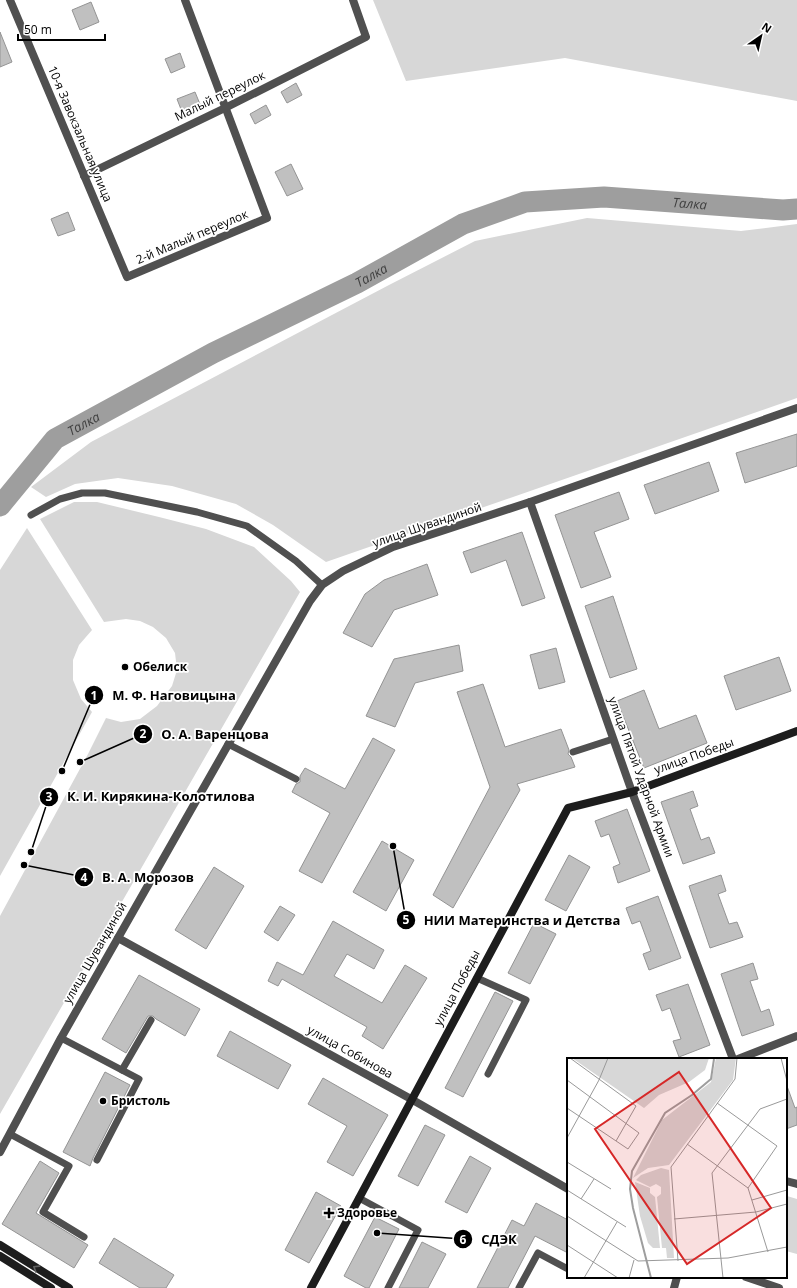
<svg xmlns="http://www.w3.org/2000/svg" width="797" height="1288" viewBox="0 0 797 1288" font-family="'Open Sans',sans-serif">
  <rect width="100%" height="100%" fill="#fff"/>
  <g fill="#d7d7d7">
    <polygon points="373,0 797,0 797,101 565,58 406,81"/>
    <polygon points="587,218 741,231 797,224 797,398 326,562 273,525 236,504 172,486 118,478 75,484 46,497 31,487 91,442 389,285 475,241"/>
    <polygon points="74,502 97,502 159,517 206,529 254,547 291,581 300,592 0,1114 0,916 88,754 106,718 121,722 140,719 157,706 172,686 177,670 175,653 166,638 153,627 140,621 126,619 104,622 40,519"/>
    <polygon points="27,528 92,630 79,645 73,660 73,680 81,699 92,712 0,876 0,570"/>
    <polygon points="787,1196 797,1199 797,1254 786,1251"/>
  </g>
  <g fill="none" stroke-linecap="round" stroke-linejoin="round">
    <path stroke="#9e9e9e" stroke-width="21" id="s1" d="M0 506 55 439 213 353 357 283 463 224 525 202 604 197 783 210 797 209"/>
  </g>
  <g fill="#c0c0c0" stroke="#949494">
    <polygon points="91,2 99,22 80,30 72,10"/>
    <polygon points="0,32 12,62 0,67"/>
    <polygon points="180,53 185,67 171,73 165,59"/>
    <polygon points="296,83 302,95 287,103 281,92"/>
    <polygon points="195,92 202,109 184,117 177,99"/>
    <polygon points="266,105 271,115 255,124 250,114"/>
    <polygon points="291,164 303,189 287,196 275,172"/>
    <polygon points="68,212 75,230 58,236 51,219"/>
    <polygon points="797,434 797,466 745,483 736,453"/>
    <polygon points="709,462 719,491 655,514 644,485"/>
    <polygon points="619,492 629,519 594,532 611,577 581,588 555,515"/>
    <polygon points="522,532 545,598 522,606 506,560 471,573 463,552"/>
    <polygon points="427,564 438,595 394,610 372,647 343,633 365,594 384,580"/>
    <polygon points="613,596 637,669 610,678 585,606"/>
    <polygon points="459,645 463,671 415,683 395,727 366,716 394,659"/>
    <polygon points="556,648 565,682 539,689 530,655"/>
    <polygon points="779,657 791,691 736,710 724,676"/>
    <polygon points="483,684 505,747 561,729 569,750 568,754 571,757 575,767 517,784 520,790 453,908 433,895 490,787 457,692"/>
    <polygon points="644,690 659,729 696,715 707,743 644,768 617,701"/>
    <polygon points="373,738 395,750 322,883 299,871 330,813 292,792 296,784 300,782 300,776 305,768 345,789"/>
    <polygon points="693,791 698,806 690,809 701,840 709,837 715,853 683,864 661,802"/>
    <polygon points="627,809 650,871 618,883 613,867 620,864 609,834 601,837 595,821"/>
    <polygon points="382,841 414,860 386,911 353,892"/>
    <polygon points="569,855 590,867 566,911 545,900"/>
    <polygon points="214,867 244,886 206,949 175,930"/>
    <polygon points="721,875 726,891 718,894 729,924 737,922 743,937 710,948 689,886"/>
    <polygon points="658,896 681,958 649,970 643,954 651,951 640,921 632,924 626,908"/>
    <polygon points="280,906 295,915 278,941 264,932"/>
    <polygon points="333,921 384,950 374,969 347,954 334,976 382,1003 405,965 427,978 383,1049 362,1036 367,1027 282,979 278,986 268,981 277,962 303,975"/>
    <polygon points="534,923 556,934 530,984 508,973"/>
    <polygon points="753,963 758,979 750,981 761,1012 769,1009 774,1025 742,1036 721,974"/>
    <polygon points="139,975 200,1009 185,1036 156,1019 153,1016 148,1016 126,1053 102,1039"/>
    <polygon points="688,984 710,1045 679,1057 673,1041 681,1039 670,1008 662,1011 656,995"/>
    <polygon points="495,992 513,1001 463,1097 445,1088"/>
    <polygon points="230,1031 291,1065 278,1089 217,1056"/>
    <polygon points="105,1072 130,1085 93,1158 90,1166 63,1152"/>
    <polygon points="323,1078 388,1115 353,1176 327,1162 347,1126 308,1104"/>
    <polygon points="787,1086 795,1108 797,1107 797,1125 786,1129 786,1087"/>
    <polygon points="425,1125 445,1135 418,1186 398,1176"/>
    <polygon points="470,1156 491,1168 467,1213 445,1202"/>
    <polygon points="40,1161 59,1173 36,1213 88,1245 74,1268 2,1224"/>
    <polygon points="316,1192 341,1206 309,1263 285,1250"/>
    <polygon points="536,1203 568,1220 568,1253 535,1236 508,1288 477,1288 512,1220 524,1226"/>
    <polygon points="375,1217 399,1229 369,1288 366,1288 344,1276"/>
    <polygon points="114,1238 174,1275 166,1288 140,1288 99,1263"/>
    <polygon points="422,1242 446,1254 428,1288 399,1288"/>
  </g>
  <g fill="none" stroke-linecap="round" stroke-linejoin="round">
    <g stroke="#505050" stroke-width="7">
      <polyline points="31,515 60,499 82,493 105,493 197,512 247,526 296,561 322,585"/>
      <polyline points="228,744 296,779"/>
      <polyline points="573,752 613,739"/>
      <polyline points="477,978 526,1000 488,1074"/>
      <polyline points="61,1038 139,1079 97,1160"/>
      <polyline points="122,1070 151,1020"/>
      <polyline points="10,1134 69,1166 43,1212 84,1237"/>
      <polyline points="359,1198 418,1230 388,1288"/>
      <polyline points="519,1288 538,1253 568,1269"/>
    </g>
    <g stroke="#505050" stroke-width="8">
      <polyline points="10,0 127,277 267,218 185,0"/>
      <polyline points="84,176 225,108 366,37 353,0"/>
      <polyline points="530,502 632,792 733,1059"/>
      <polyline points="118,938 411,1099 568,1189"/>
      <polyline points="738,1059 797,1036"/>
      <polyline points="0,1152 61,1038 310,601 322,585 343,571 393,547 530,502 797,408"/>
      <polyline points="786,1181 797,1184"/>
      <polyline points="746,1277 779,1288"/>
      <polyline points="674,1288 677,1277"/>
    </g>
    <g stroke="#1d1d1d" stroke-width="8">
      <polyline points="0,1245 69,1288"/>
      <polyline points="0,1256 51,1288"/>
      <polyline points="311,1288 568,808 632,792 797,731"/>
    </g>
  </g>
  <defs><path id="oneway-chevron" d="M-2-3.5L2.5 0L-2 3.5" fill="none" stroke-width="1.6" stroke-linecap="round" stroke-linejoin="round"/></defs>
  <use stroke="#616161" href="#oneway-chevron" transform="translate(36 1268) rotate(-148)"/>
  <g fill="#000" stroke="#fff" stroke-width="1.5">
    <circle cx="125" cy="667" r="4"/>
    <circle cx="103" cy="1101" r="4"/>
    <path d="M327 1207h4v4h4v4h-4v4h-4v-4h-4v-4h4z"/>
  </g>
  <g text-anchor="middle" stroke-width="3.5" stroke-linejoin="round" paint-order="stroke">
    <g font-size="12" fill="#000" stroke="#fff">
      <text transform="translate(220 96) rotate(-26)" y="4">Малый переулок</text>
      <text transform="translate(80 134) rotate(67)" y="4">10-я Завокзальная улица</text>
      <text transform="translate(192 237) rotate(-23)" y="4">2-й Малый переулок</text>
      <text transform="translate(427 525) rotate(-19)" y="4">улица Шувандиной</text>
      <text transform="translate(694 756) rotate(-20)" y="4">улица Победы</text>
      <text transform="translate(641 777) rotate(70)" y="4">улица Пятой Ударной Армии</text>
      <text transform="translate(95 953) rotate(-60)" y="4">улица Шувандиной</text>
      <text transform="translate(457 988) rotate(-62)" y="4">улица Победы</text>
      <text transform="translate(350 1052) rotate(29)" y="4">улица Собинова</text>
    </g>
    <g font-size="12" font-weight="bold" fill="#000" stroke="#fff" text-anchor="start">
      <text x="133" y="671">Обелиск</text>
      <text x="111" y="1105">Бристоль</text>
      <text x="337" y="1217">Здоровье</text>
    </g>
    <g font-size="13" font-style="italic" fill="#3f3f3f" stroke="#fff">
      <text dy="5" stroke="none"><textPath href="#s1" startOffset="779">Талка</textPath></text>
      <text dy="5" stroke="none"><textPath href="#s1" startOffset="443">Талка</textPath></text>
      <text dy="5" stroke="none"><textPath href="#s1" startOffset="119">Талка</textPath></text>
    </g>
  </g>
  <g transform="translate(567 1058)">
    <rect width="220" height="220" fill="#fff"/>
    <path d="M5 0H142L138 12 122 24 92 37 77 50ZM149 0H169L166 22 102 107 81 110 66 120 95 62 144 24ZM94 110 102 112 107 200H100L99 190H95L90 139 94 136V129L89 126 83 129 69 122 74 117ZM68 124 83 130V135L88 139 93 190H86L81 185 73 158Z" fill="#d7d7d7"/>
    <path fill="none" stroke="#9e9e9e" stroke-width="2" d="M84 220 66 150 63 131 65 113 98 55 125 37 144 21 147 1"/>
    <path fill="none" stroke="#999" stroke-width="1" d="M3 0 69 48 49 83M214 0 220 23M0 22 72 75 61 91 0 50M150 45 210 88M0 80 32 22 41 0M120 86 181 130 201 194M0 104 44 131M181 130 210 88M0 132 59 169M14 141 27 121M185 142 220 132M0 158 71 203 161 200 220 189M107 161 189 154 220 146M0 187 51 220M111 203 104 109 168 21 170 0M17 220 50 164M62 220 67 202M156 220 145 115 193 51 220 41"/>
    <path fill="#d62828" fill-opacity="0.15" stroke="#d62828" stroke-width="2" d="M112 14 204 150 120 206 28 71Z"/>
    <rect width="220" height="220" fill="none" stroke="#000" stroke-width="2"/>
  </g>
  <path fill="none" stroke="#000" stroke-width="1.5" d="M62 771L94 695M80 762L143 734M31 852L49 797M24 865L84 877M393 846L406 920M377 1233L463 1239"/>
  <g fill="#000" stroke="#fff" stroke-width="1.5">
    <circle cx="62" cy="771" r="4"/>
    <circle cx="80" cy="762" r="4"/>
    <circle cx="31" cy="852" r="4"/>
    <circle cx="24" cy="865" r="4"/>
    <circle cx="393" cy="846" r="4"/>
    <circle cx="377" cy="1233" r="4"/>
    <circle cx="94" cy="695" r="10"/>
    <circle cx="143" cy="734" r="10"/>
    <circle cx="49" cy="797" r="10"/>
    <circle cx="84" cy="877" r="10"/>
    <circle cx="406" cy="920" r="10"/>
    <circle cx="463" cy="1239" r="10"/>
  </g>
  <g font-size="12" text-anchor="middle" font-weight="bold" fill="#fff">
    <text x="94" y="700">1</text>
    <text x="143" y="738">2</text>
    <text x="49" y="801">3</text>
    <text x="84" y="882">4</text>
    <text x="406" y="924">5</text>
    <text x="463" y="1244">6</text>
  </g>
  <g font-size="13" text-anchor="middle" font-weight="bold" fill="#000" stroke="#fff" stroke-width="3.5" stroke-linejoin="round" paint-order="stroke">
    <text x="174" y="700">М. Ф. Наговицына</text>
    <text x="215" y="739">О. А. Варенцова</text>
    <text x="161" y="801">К. И. Кирякина-Колотилова</text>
    <text x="148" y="882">В. А. Морозов</text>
    <text x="522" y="925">НИИ Материнства и Детства</text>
    <text x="499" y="1244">СДЭК</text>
  </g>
  <g transform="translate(761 36) rotate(34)" stroke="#ffffff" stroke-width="3" paint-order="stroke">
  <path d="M0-3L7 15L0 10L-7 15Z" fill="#000000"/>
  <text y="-6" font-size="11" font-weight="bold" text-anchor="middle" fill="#000000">N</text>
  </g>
  <path d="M18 34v6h87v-6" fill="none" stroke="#000000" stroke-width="2"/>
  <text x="24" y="34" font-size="12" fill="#000000" stroke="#ffffff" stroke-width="3" paint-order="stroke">50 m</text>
</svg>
